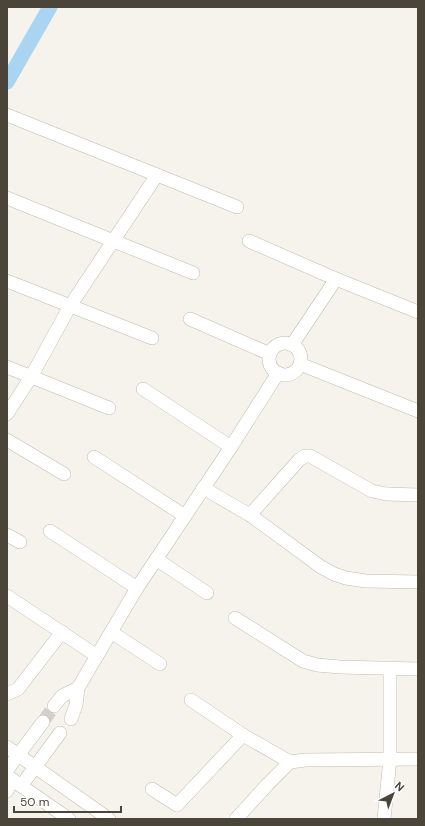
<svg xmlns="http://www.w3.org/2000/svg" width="425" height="826" viewBox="0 0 425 826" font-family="'DM Sans',sans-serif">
  <rect width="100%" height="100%" fill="#f6f3ec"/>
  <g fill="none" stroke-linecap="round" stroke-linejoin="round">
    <polyline stroke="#a9d4f2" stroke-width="15" points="7,82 50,7"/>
    <polyline stroke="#d4d0c8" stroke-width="13" stroke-dasharray="13 6" stroke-linecap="butt" points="43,722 54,706"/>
    <defs>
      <g id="street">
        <polyline points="7,115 237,207"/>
        <polyline points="7,198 193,273"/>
        <polyline points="249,241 336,279 418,312"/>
        <polyline points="7,281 152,338"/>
        <polyline points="190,319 270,354"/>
        <circle cx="285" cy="359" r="16"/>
        <polyline points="292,345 336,279"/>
        <polyline points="300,364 418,411"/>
        <polyline points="7,367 109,408"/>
        <polyline points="143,389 231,447"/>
        <polyline points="7,414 31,377 70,306 157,175"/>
        <polyline points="7,440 64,474"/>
        <polyline points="94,457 185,516"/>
        <polyline points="203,488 250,515 321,567 334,574 346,578 366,581 418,582"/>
        <polyline points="250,515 299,460 305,456 310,456 372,491 386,494 418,495"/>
        <polyline points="50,531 137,588"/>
        <polyline points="7,535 20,542"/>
        <polyline points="156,559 207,593"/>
        <polyline points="7,596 97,656"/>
        <polyline points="235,618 303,661 317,665 340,667 418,669"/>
        <polyline points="111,632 160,664"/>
        <polyline points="7,694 18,689 62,632"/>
        <polyline points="191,700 243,735 290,762"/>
        <polyline points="54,706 62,696 78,688"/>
        <polyline points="71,719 76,705 78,688 137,588 231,447 278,373"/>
        <polyline points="7,747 109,819"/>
        <polyline points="7,770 43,722"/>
        <polyline points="7,776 69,819"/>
        <polyline points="21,786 60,733"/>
        <polyline points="152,789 177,805 243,735"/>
        <polyline points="7,791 13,780"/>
        <polyline points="236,819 267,785 290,762 306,760 418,759"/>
        <polyline points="384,819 390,759 390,669"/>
      </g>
    </defs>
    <use href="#street" stroke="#c2bbae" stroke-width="14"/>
    <use href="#street" stroke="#fff" stroke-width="13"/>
  </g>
  <rect width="425" height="826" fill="none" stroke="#4b4439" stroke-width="16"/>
  <g transform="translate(393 794) rotate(42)" stroke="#ffffff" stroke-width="3" paint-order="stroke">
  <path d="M0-3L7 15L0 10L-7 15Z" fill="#4b4439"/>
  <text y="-6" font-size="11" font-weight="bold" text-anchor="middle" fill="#4b4439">N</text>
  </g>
  <path d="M14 806v6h107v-6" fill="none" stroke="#4b4439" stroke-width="2"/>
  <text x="20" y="806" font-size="12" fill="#4b4439" stroke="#ffffff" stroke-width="3" paint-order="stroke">50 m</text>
</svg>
